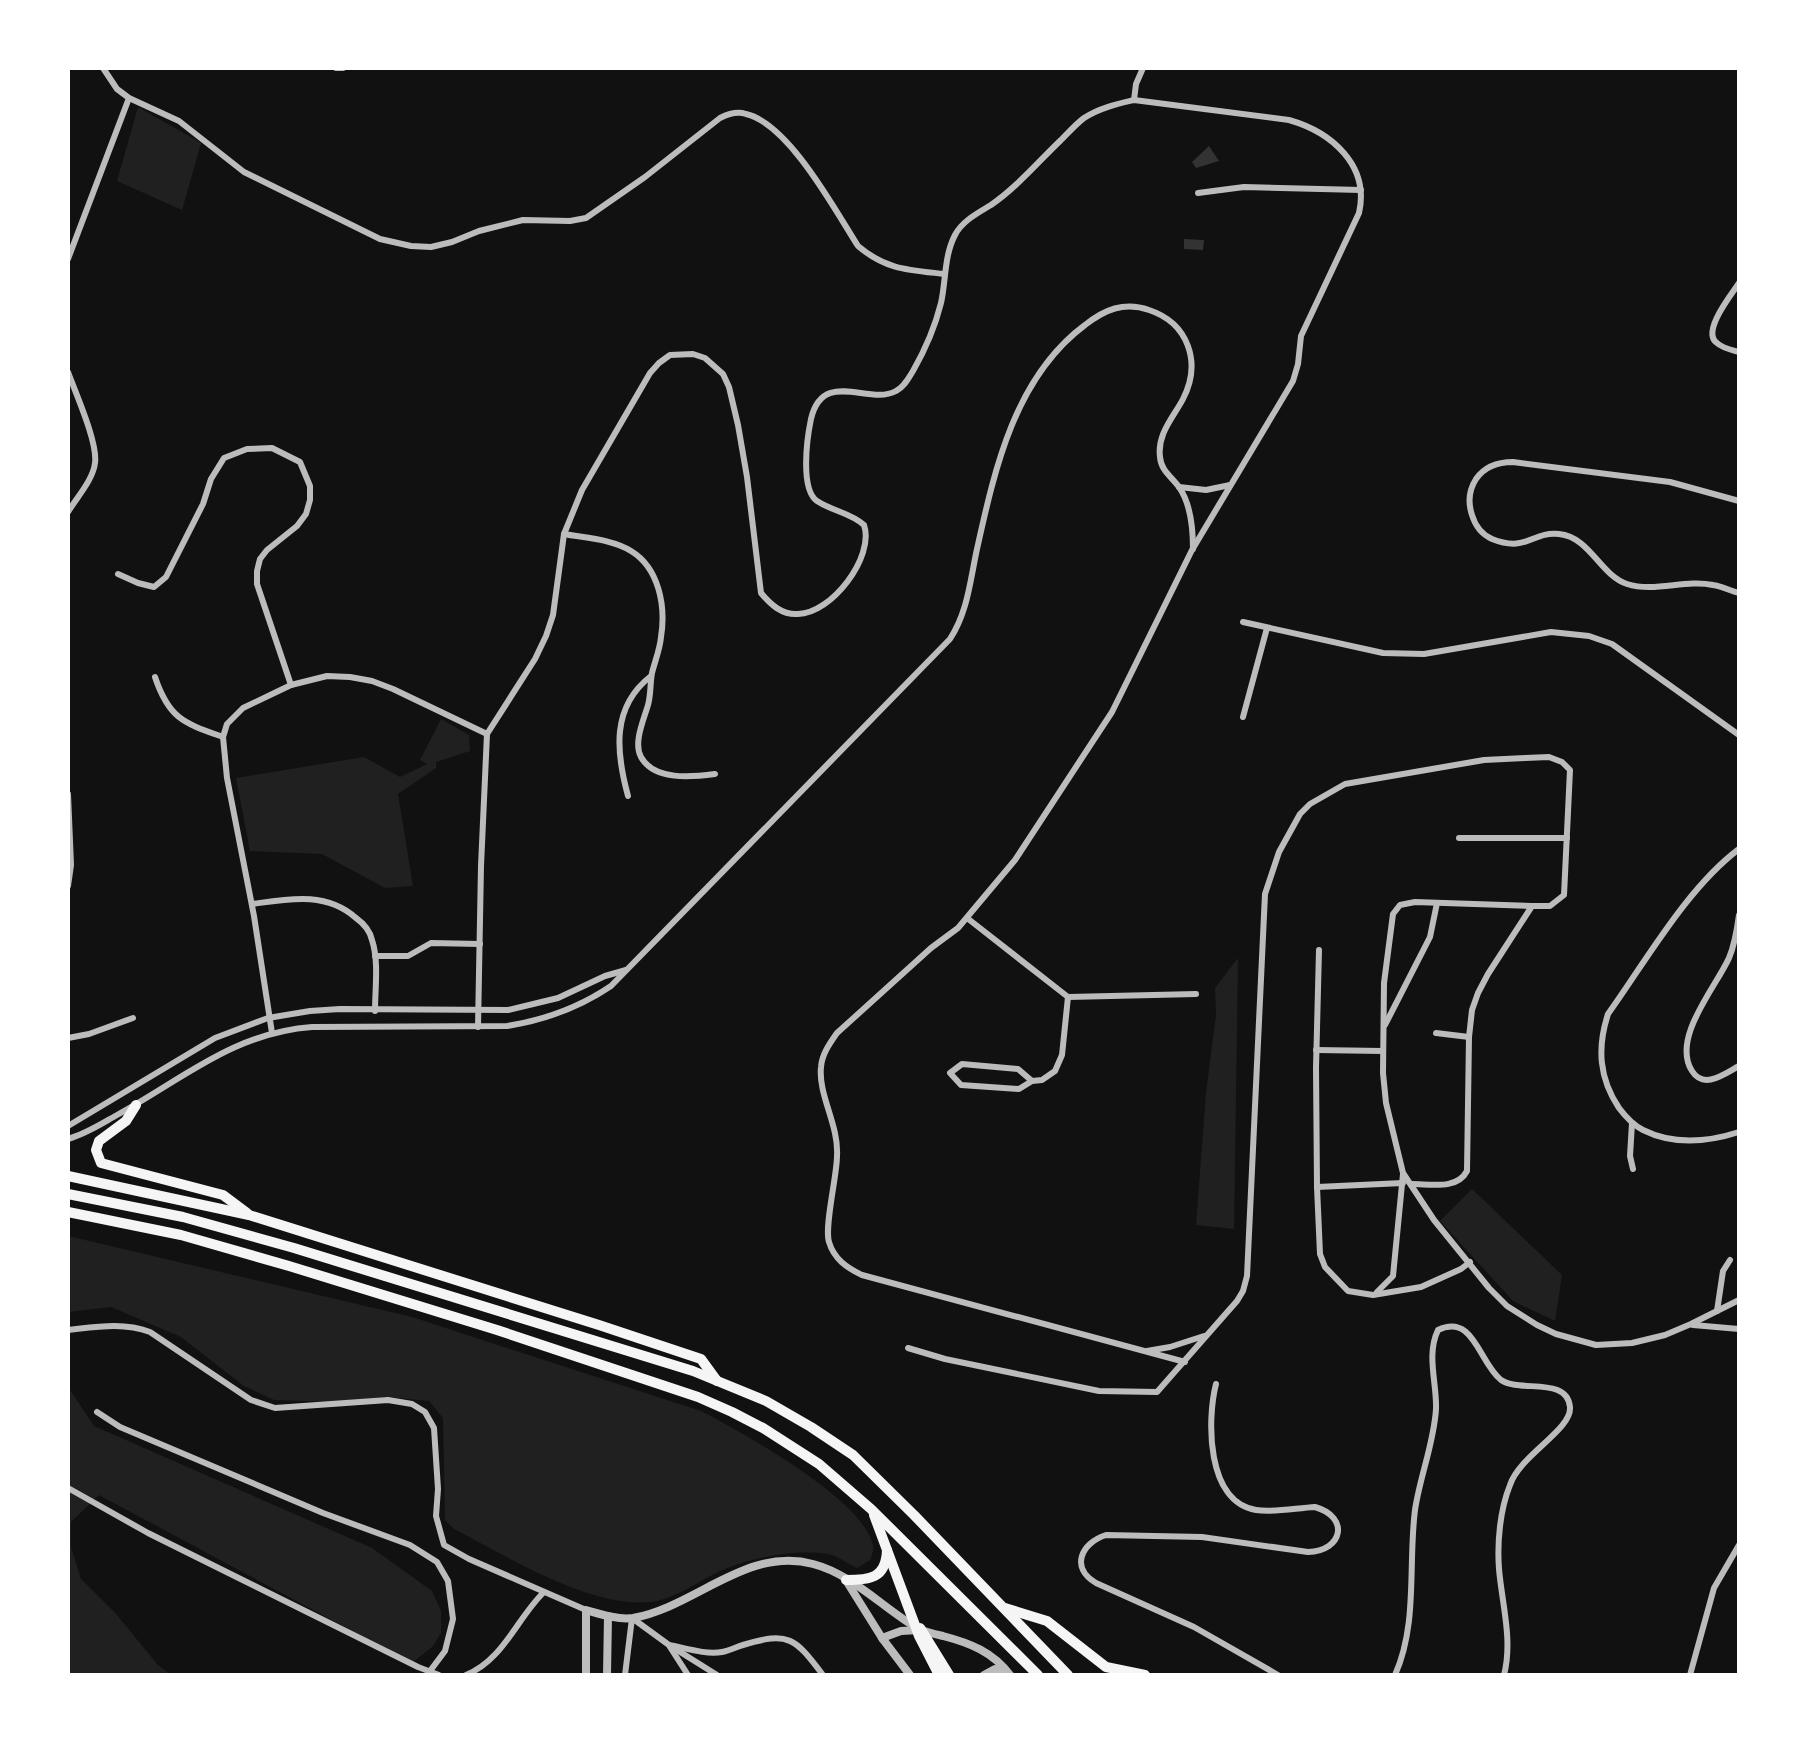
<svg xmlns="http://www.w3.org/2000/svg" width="1807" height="1743" viewBox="0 0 1807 1743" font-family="'Exo 2',sans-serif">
  <rect width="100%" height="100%" fill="#111"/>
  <g fill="#202020">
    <polygon points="138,107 201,143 182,210 117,181"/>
    <polygon points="441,719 469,735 470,751 436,762 436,768 398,794 413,886 385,888 322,854 250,851 236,778 364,757 400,777 427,764 420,760"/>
    <polygon points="1238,958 1234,1229 1196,1225 1206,1093 1216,1015 1215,988"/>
    <polygon points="1472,1189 1562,1275 1555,1321 1513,1301 1440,1221"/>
    <path d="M68 1236 412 1317 701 1411C743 1433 862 1498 873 1545 874 1550 872 1555 870 1560L857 1568C848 1564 838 1556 828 1554 792 1549 747 1558 714 1574 697 1583 671 1600 651 1602 588 1608 509 1557 454 1529L445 1520 443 1418 429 1401 388 1397 329 1402 274 1400 244 1386 181 1337 111 1307 68 1312Z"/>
    <polygon points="68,1387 94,1426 372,1548 432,1591 441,1611 441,1633 433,1646 412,1663 99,1495 71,1522 71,1547 81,1579 116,1614 158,1665 171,1675 68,1675"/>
  </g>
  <g fill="#333">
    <polygon points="1209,146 1219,161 1196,168 1192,162"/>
    <polygon points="1184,239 1204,240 1203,250 1184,249"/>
  </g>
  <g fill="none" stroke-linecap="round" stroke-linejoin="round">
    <g stroke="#bcbcbc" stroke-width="6">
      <path d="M103 68 117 89 129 98 179 121 244 172 380 239 411 246 431 247 452 242 479 231 523 220 570 221 586 218 645 177 720 118C728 114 737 111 746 114 789 124 835 210 858 246 886 270 909 270 945 274"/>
      <polyline points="336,68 343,68"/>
      <polyline points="1134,100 1136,84 1143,68"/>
      <polyline points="1198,193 1244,187 1361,190"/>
      <polyline points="68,259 129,98"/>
      <path d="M1739 283C1731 295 1701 332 1717 343 1722 348 1732 350 1739 352"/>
      <path d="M68 372C76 394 98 443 95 463 93 480 77 497 68 512"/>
      <polyline points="1179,487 1206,490 1230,485"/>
      <path d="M1739 501 1670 482 1513 462C1498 462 1485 466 1476 479 1469 490 1468 503 1472 515 1475 525 1481 534 1492 539 1527 553 1532 531 1559 534 1590 537 1600 575 1627 584 1655 593 1685 579 1713 585 1722 586 1730 591 1739 593"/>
      <path d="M564 534C585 538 612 539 631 551 659 568 666 606 661 637 660 649 655 661 652 673 650 684 651 694 648 705 644 719 633 743 641 757 654 781 692 777 715 774"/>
      <polyline points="118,574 138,583 154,587 166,577 203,504 211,479 224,458 247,449 272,448 300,462 310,486 310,500 306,514 297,526 267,550 260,559 257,571 257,584 291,685"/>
      <polyline points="1243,622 1383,653 1424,654 1551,632 1589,636 1612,644 1739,735"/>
      <path d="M155 677C169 719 184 723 223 737"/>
      <polyline points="1243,717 1267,628"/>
      <polyline points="68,794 71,865 68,886"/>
      <path d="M628 796C616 752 611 707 651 676"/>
      <polyline points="1459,838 1567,838"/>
      <path d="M1739 849C1687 888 1646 961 1608 1014 1597 1048 1599 1078 1619 1108 1625 1116 1633 1125 1643 1130 1673 1145 1708 1142 1739 1132"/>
      <path d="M252 904C288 899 326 891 356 918 363 923 370 931 372 940 379 961 375 989 375 1011"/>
      <polyline points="1532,906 1415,902 1400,905 1393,914 1384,983 1383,1073 1386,1103 1403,1173 1434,1220 1489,1288 1507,1306 1537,1325 1556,1334 1596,1345 1632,1343 1665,1335 1691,1324 1739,1300"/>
      <path d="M1739 915C1737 930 1735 944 1729 958 1716 987 1671 1038 1692 1071 1704 1090 1724 1074 1739 1066"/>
      <polyline points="967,918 1068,997"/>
      <polyline points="1319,950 1316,1068 1317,1187 1320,1254 1325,1267 1348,1291 1373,1295 1421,1287 1461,1269 1470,1262"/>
      <polyline points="375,956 408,956 431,943 480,944"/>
      <polyline points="1068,997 1196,994"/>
      <polyline points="1385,1025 1430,937 1437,903"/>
      <path d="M478 1027 481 866 487 734 535 659 546 636 553 615 564 534 582 490 650 373 659 363 670 355 693 354 705 358 723 374 729 387 738 425 747 477 761 593C771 605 782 615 798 614 831 614 875 557 864 525 851 513 832 511 817 501 800 489 807 438 811 419 823 368 869 406 896 391 904 387 908 379 913 371 925 350 935 327 941 303 946 281 944 256 955 235 962 221 978 213 991 205 1017 187 1038 162 1061 140 1068 133 1076 124 1084 118 1099 108 1117 104 1134 100L1289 120C1331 132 1370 165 1359 213L1301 336 1298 364 1293 381 1192 550 1112 712 1015 860 958 928 931 948 837 1033C830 1043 822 1054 821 1067 818 1095 839 1125 837 1156 837 1176 824 1227 829 1242 834 1259 847 1268 862 1275L1185 1362"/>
      <polyline points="272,1033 254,916 227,778 223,737 227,724 243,708 291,685 327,676 350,677 372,681 393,689 487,734"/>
      <polyline points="1436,1033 1469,1037"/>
      <polyline points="68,1038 89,1034 133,1018"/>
      <polyline points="1316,1050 1383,1051"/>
      <polyline points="1032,1081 1018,1069 962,1064 950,1073 961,1085 1019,1089 1032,1081 1042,1080 1055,1071 1062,1055 1068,997"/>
      <polyline points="1632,1123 1630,1156 1633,1169"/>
      <polyline points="68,1126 215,1038 268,1018 310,1011 340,1009 508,1010 558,998 605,976 626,970"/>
      <path d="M68 1139C86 1134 101 1124 117 1115 183 1079 233 1033 312 1027L507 1026C545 1020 580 1007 611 986L950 639C968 611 970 581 977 549 995 468 1015 377 1085 325 1104 310 1124 301 1149 310 1188 323 1202 362 1183 399 1173 418 1157 434 1160 457 1161 471 1172 477 1179 487 1191 504 1193 529 1193 549"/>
      <polyline points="1317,1187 1403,1183"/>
      <polyline points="1377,1292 1393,1276 1403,1174"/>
      <polyline points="1717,1311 1723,1271 1730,1260"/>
      <polyline points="1693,1325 1739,1329"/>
      <path d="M68 1330C96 1327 123 1322 150 1332L251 1400 275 1408 388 1400 412 1404 425 1412 434 1428 438 1489 436 1516 444 1545 469 1559 586 1610"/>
      <path d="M908 1348 945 1359 1099 1391 1157 1392 1237 1301 1243 1291 1247 1276 1265 894 1279 852 1300 814 1310 804 1345 784 1484 760 1525 758 1549 757 1562 762 1570 770 1564 895 1550 906H1532L1488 974 1478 993 1472 1010 1469 1037 1467 1171C1457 1190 1431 1184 1412 1184"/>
      <polyline points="1147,1351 1170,1347 1204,1336"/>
      <path d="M1216 1384C1207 1419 1206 1502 1256 1510 1274 1513 1296 1508 1315 1507 1350 1517 1343 1551 1308 1552L1202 1537 1106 1535C1081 1543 1070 1568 1096 1583L1194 1627 1278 1675"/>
      <polyline points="97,1412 120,1427 323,1513 410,1545 437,1562 448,1581 453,1619 445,1651 430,1671"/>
      <polyline points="68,1488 148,1533 418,1667 439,1675"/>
      <path d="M669 1645C685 1648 706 1655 722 1652 729 1651 736 1647 743 1645 789 1631 795 1638 823 1675"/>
      <polyline points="670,1647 688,1675"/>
      <path d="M466 1675C503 1660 516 1620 543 1593"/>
      <polyline points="625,1675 632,1618 669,1645 717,1675"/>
      <path d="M1395 1675C1418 1624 1408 1564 1415 1510 1420 1476 1434 1443 1436 1409 1437 1383 1426 1355 1438 1330 1474 1313 1479 1363 1501 1380 1520 1393 1567 1376 1570 1407 1572 1430 1520 1455 1510 1485 1500 1510 1497 1542 1499 1569 1502 1604 1513 1640 1504 1675"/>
      <polyline points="1690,1675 1714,1588 1739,1545"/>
    </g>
    <g stroke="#bcbcbc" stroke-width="8">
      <polyline points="847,1582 882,1638 910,1675"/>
      <polyline points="882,1638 901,1631 920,1630"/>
      <path d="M586 1675V1610C600 1614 618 1620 633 1618 695 1607 747 1546 813 1564 852 1574 883 1608 917 1628 925 1632 934 1634 943 1636 970 1643 993 1652 1010 1675"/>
      <polyline points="607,1675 608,1616"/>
      <polyline points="984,1675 995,1669 1007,1673"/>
    </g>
    <g stroke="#f5f5f5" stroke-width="10">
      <polyline points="136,1105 126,1121 99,1141 96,1150 101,1163 223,1195 247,1213"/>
      <polyline points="68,1176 249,1215 599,1325 701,1359 717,1381"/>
      <polyline points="68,1194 183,1217 294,1248 693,1371 766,1401 811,1427 853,1455 914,1515 1068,1675"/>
      <polyline points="68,1212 181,1235 289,1266 497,1330 698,1397 732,1412 763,1428 819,1464 871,1509 1038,1675"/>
      <polyline points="874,1515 919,1636 939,1675"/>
      <path d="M846 1580C869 1580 886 1579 887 1550"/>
      <polyline points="1005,1608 1047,1621 1106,1667 1145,1675"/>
      <polyline points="920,1628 949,1675"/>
    </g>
  </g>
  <rect width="1807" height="1743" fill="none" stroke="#ffffff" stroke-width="140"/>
</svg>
